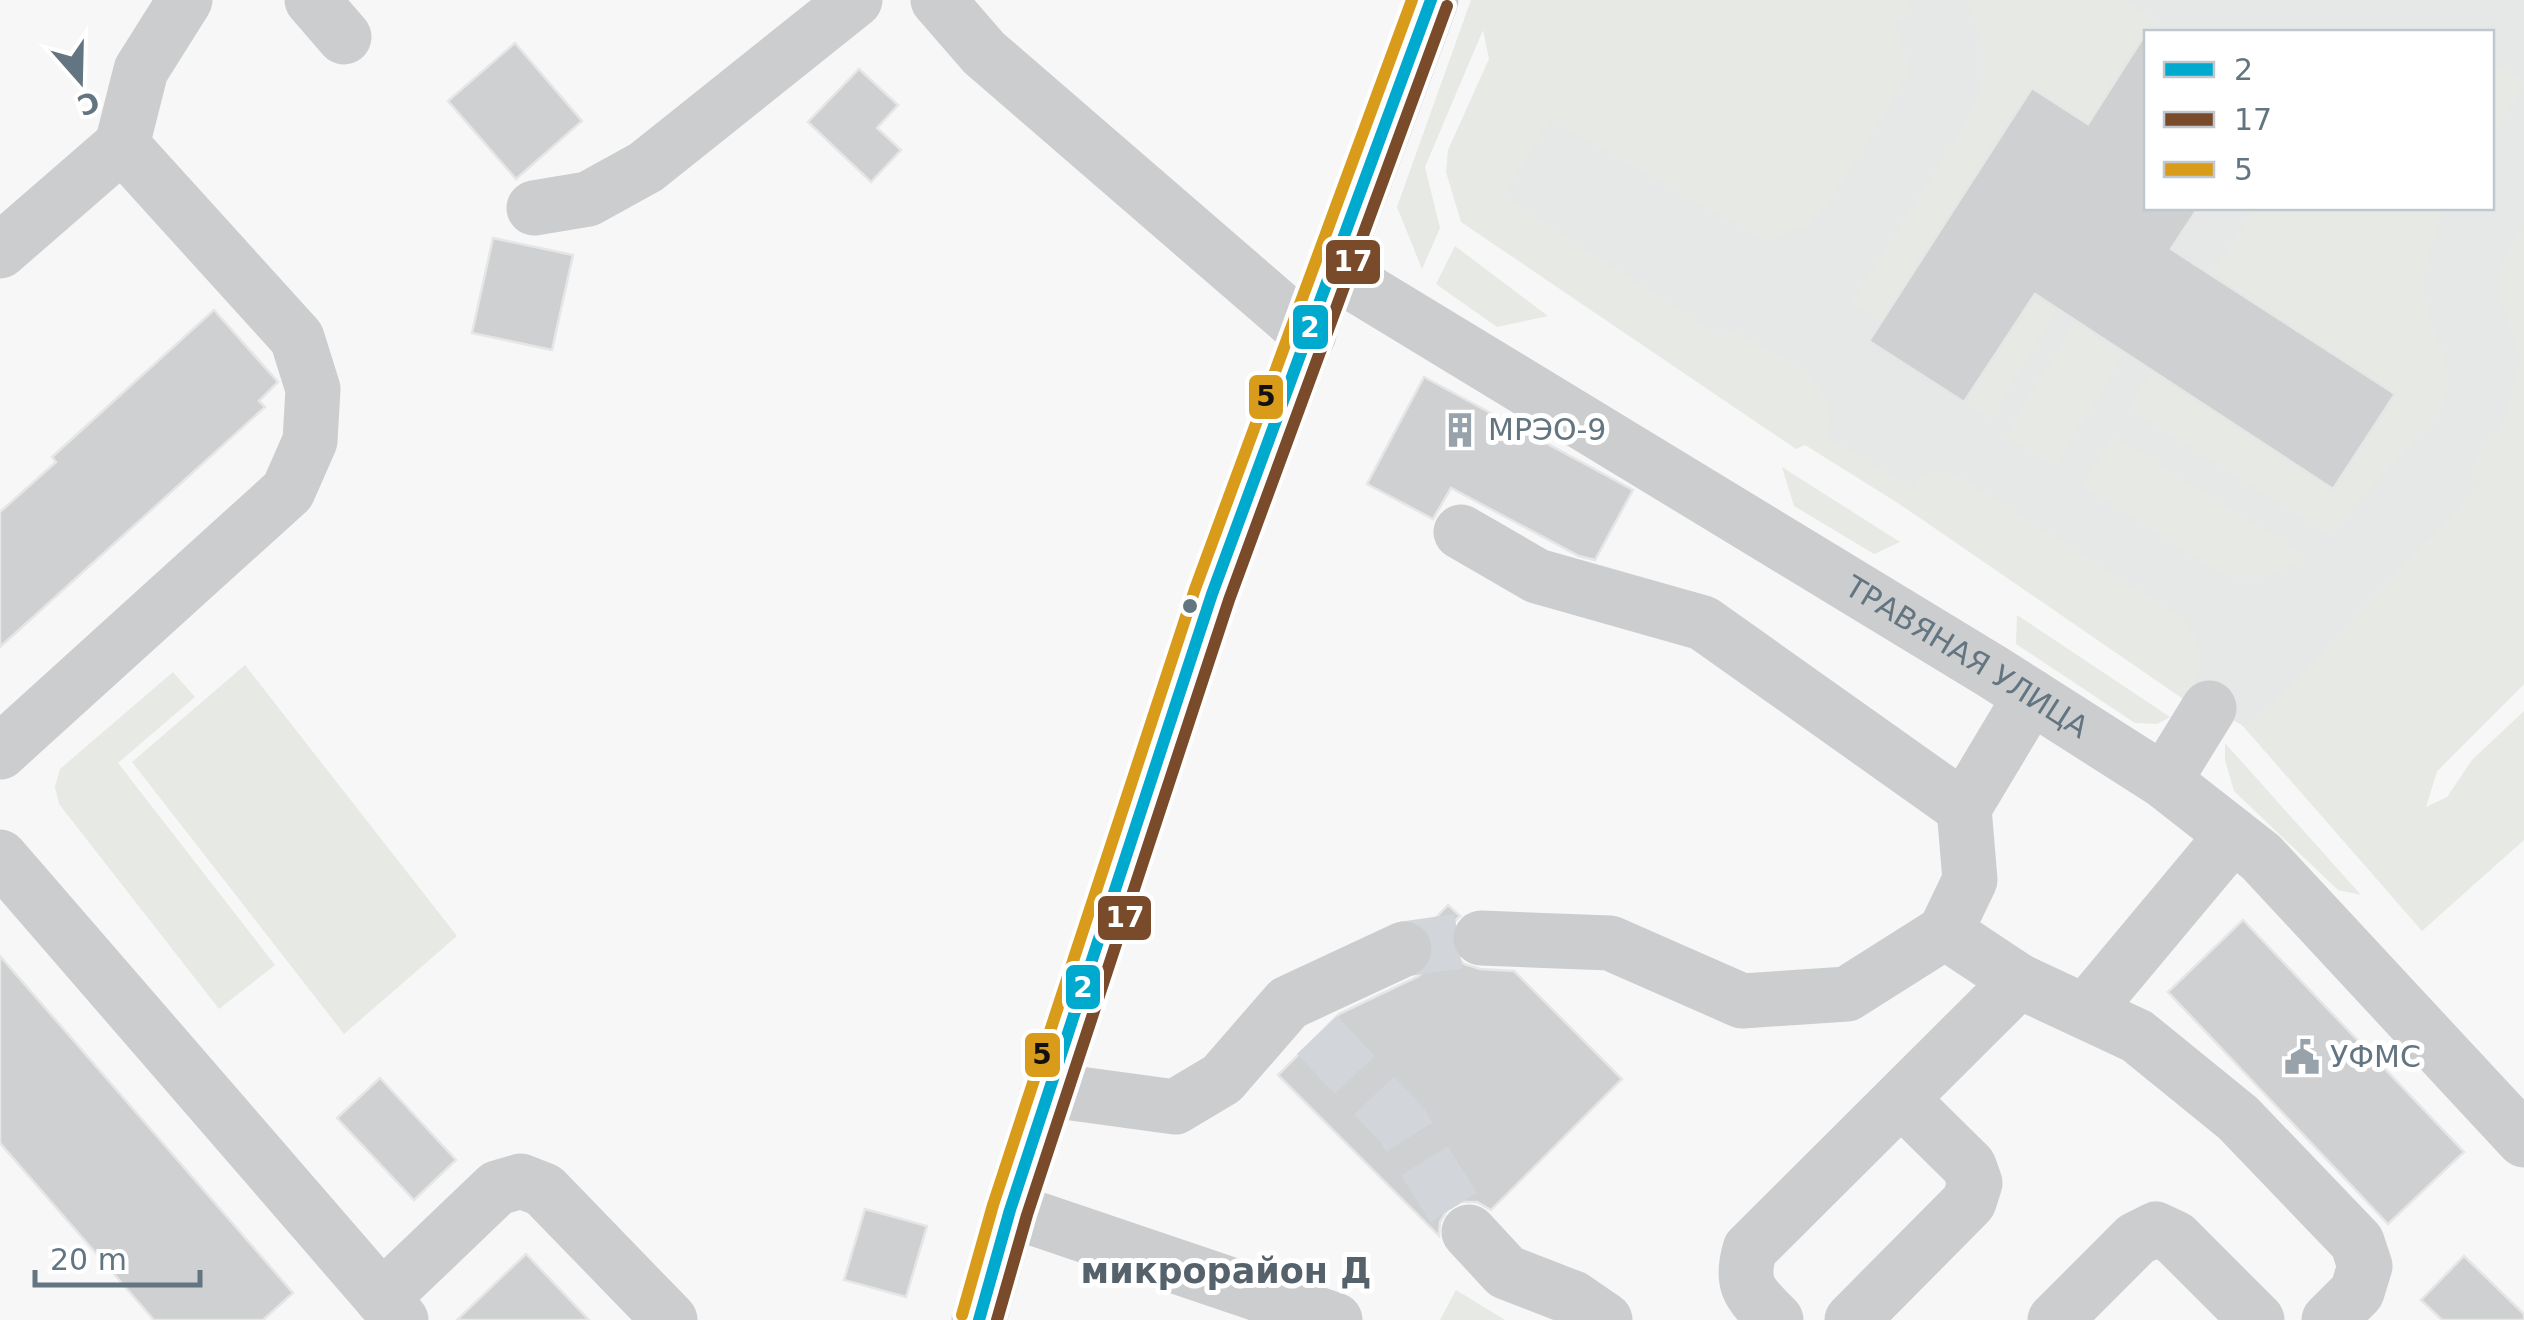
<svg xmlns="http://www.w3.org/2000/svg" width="2524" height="1320" viewBox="0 0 2524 1320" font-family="'DejaVu Sans',sans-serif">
  <rect width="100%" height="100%" fill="#f7f7f7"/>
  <path fill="#e6e7e7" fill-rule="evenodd" d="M1537 0H2524V684L2437 771 2425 809 2371 869 2242 725 2209 708 1901 505 1473 188ZM2146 32H2492V208H2146Z"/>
  <g fill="#e6e9e4">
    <path d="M1471 0H1908L1913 14 1893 23 1909 62 1907 77 1825 209 1808 225 1766 241 1550 119 1503 196 1721 337 1733 330C1765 350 1822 371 1830 413 1832 420 1829 429 1827 437L1912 488C1926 470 1937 468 1958 476L2177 615C2207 637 2207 672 2186 701L1901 505 1805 445 1796 449 1461 222 1446 172 1448 150 1489 59 1483 30 1425 167 1440 228 1422 269 1397 207Z"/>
    <polygon points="1967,0 2124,0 2155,20 2088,124 2031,88 1881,322 1852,301 1959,134 1979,95 1983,76 1983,46"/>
    <polygon points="2492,61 2524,81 2524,86 2492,138"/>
    <path d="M2255 208H2446C2433 233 2420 271 2425 300 2432 341 2464 371 2440 412L2328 534 2129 408 2151 371 2334 489 2395 394 2211 275Z"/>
    <polygon points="2524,223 2524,684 2437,771 2426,807 2447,797 2472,760 2524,711 2524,840 2422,931 2242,725 2260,718 2484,480 2470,466 2498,431 2507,412 2521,358 2498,289 2500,268"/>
    <polygon points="1455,246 1548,316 1497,327 1436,284"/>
    <polygon points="2034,296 2057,310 1990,419 1964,402"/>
    <polygon points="2075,322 2124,354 2056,466 2005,436"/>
    <path d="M2113 436 2306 556C2282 576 2249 584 2220 573L2082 485Z"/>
    <polygon points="1782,467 1900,542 1874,554 1794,506"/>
    <polygon points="2017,615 2170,717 2157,724 2135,723 2016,644"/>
    <polygon points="245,665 457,936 344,1034 132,762"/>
    <polygon points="173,672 195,697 118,763 275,965 219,1009 59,804 55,787 60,769"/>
    <polygon points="2225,743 2361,895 2338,890 2234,791 2225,760"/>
    <polygon points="1456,1290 1505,1320 1440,1320"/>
  </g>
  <g fill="#ced0d1" stroke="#e6e6e6" stroke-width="2.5">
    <polygon points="2146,33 2146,208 2198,208 2171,249 2395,394 2333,489 2035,294 1964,402 1869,341 2032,88 2088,124"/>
    <polygon points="515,43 582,121 516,179 448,101"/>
    <polygon points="859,69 898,105 877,128 901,150 871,182 808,122"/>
    <polygon points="493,238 573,255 552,350 472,333"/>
    <polygon points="214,310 278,382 259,401 265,407 0,647 0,512 56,462 52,457"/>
    <polygon points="1424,377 1633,490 1595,560 1579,556 1451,488 1433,519 1367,484"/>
    <polygon points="1448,905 1460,916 1454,922 1450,938 1454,953 1464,964 1480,969 1514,971 1622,1079 1491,1210 1477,1202 1461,1202 1447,1210 1440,1222 1439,1236 1278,1075 1339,1014 1417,977 1429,968 1435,951 1433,937 1426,928"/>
    <polygon points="2243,920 2464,1152 2388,1224 2168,992"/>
    <polygon points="0,956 293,1293 263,1320 154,1320 0,1143"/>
    <polygon points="380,1078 456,1160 414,1200 337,1118"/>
    <polygon points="865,1209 927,1226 906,1297 844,1280"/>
    <polygon points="526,1254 589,1320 457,1320"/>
    <polygon points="2464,1256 2524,1314 2524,1320 2442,1320 2421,1300"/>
  </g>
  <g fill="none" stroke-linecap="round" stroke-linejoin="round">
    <g stroke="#d2d6da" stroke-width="55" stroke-dasharray="55 28" stroke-linecap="butt">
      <polyline points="1404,949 1481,938"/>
      <polyline points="1317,1035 1402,1125 1469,1232"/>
    </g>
    <g stroke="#cccdce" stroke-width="55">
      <polyline points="312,0 344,37"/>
      <polyline points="938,0 984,53 1309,334"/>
      <polyline points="534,208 588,199 646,167 855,0"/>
      <polyline points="0,251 122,145 141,70 185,0"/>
      <path id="s1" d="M1333 271 1993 672 2164 781 2261 857 2524 1140"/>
      <polyline points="1461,532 1537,576 1703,623 1964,808"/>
      <polyline points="0,752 288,491 310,441 313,389 297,338 122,145"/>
      <polyline points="2164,781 2209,708"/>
      <polyline points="0,857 401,1320"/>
      <polyline points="1945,932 2019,981 2137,1036 2238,1118 2357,1242 2365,1266 2357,1292 2329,1320"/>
      <polyline points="1481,938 1610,943 1742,1001 1847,994 1945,932 1970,880 1964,808 2031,696"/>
      <polyline points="2086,1011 2233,835"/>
      <polyline points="1050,1090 1175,1107 1222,1079 1288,1003 1404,949"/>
      <polyline points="1010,1210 1335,1320"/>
      <polyline points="1469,1232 1506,1272 1573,1298 1605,1320"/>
      <polyline points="382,1298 497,1188 521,1181 544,1190 670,1320"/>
      <polyline points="979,1320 1010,1210 1212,594 1431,0"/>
      <path d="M1776 1320C1751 1295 1739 1286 1750 1249L2019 981"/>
      <polyline points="1852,1320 1969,1202 1975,1183 1969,1166 1901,1099"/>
      <polyline points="2055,1320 2136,1239 2156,1229 2175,1238 2257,1320"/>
    </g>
    <defs>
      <polyline id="bus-1" points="979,1320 1010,1210 1212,594 1431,0"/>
      <polyline id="bus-2" points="997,1320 1027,1215 1229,600 1447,6"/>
      <polyline id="bus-3" points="962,1315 993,1205 1195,589 1412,0"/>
    </defs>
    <use href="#bus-1" stroke="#fff" stroke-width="20"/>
    <use href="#bus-2" stroke="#fff" stroke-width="20"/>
    <use href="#bus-3" stroke="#fff" stroke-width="20"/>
    <use href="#bus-1" stroke="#00a9ce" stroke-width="12"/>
    <use href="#bus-2" stroke="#7a4b2a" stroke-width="12"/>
    <use href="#bus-3" stroke="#d99c1a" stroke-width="12"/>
  </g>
  <defs>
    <symbol id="building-bare" viewBox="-9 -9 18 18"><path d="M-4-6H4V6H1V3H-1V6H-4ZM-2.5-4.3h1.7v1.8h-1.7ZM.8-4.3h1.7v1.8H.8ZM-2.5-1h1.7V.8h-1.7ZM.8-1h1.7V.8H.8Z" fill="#97a2aa" stroke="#fff" stroke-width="2.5" paint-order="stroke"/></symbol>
    <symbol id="civic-bare" viewBox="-9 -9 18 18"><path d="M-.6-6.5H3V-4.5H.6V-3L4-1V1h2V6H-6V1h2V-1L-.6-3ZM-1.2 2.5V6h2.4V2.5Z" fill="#97a2aa" stroke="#fff" stroke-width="2.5" paint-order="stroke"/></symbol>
  </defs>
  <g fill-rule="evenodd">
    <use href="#building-bare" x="1435" y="405" width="50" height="50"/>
    <use href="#civic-bare" x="2277" y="1032" width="50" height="50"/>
  </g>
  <circle fill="#637581" stroke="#fff" stroke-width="4" cx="1190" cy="606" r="9"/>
  <g text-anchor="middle" stroke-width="10" stroke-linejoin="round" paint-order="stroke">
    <g font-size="30" fill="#637581" stroke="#fff" text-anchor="start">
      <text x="1488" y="440">МРЭО-9</text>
      <text x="2330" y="1067">УФМС</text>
    </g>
    <g font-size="30" fill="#637581" stroke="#fff">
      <text dy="10" stroke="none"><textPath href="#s1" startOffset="742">ТРАВЯНАЯ УЛИЦА</textPath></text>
    </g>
    <g font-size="35" font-weight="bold" fill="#55626c" stroke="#fff">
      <text x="1226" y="1283">микрорайон Д</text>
    </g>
  </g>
  <g stroke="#fff" stroke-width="4">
    <rect x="1324" y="238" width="58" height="48" rx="10" fill="#7a4b2a"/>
    <rect x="1291" y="303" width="39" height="48" rx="10" fill="#00a9ce"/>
    <rect x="1247" y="373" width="38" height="48" rx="10" fill="#d99c1a"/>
    <rect x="1096" y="894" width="57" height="48" rx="10" fill="#7a4b2a"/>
    <rect x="1064" y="963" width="38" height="48" rx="10" fill="#00a9ce"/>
    <rect x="1023" y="1031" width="39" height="48" rx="10" fill="#d99c1a"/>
  </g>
  <g font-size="28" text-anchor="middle" font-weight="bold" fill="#fff">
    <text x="1353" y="271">17</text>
    <text x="1310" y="337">2</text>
    <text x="1125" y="927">17</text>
    <text x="1083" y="997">2</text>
  </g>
  <g font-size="28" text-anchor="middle" font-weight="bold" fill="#111">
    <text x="1266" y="406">5</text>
    <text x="1042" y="1064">5</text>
  </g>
  <rect x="2144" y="30" width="350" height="180" fill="#ffffff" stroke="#c1c8cd" stroke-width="2.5"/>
  <rect x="2164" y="62" width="50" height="15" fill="#00a9ce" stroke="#c1c8cd" stroke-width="2.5"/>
  <text x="2234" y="80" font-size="30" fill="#637581">2</text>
  <rect x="2164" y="112" width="50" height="15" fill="#7a4b2a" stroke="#c1c8cd" stroke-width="2.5"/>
  <text x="2234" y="130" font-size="30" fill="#637581">17</text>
  <rect x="2164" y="162" width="50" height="15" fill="#d99c1a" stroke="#c1c8cd" stroke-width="2.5"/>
  <text x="2234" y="180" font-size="30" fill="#637581">5</text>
  <g transform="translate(80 80) rotate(160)" stroke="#ffffff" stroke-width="8" paint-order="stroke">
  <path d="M0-8L18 38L0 25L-18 38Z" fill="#637581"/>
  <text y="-15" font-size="28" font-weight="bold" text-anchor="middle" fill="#637581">С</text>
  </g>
  <path d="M35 1270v15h165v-15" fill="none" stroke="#637581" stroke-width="5"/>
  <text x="50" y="1270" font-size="30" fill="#637581" stroke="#ffffff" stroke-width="8" paint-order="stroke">20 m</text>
</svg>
